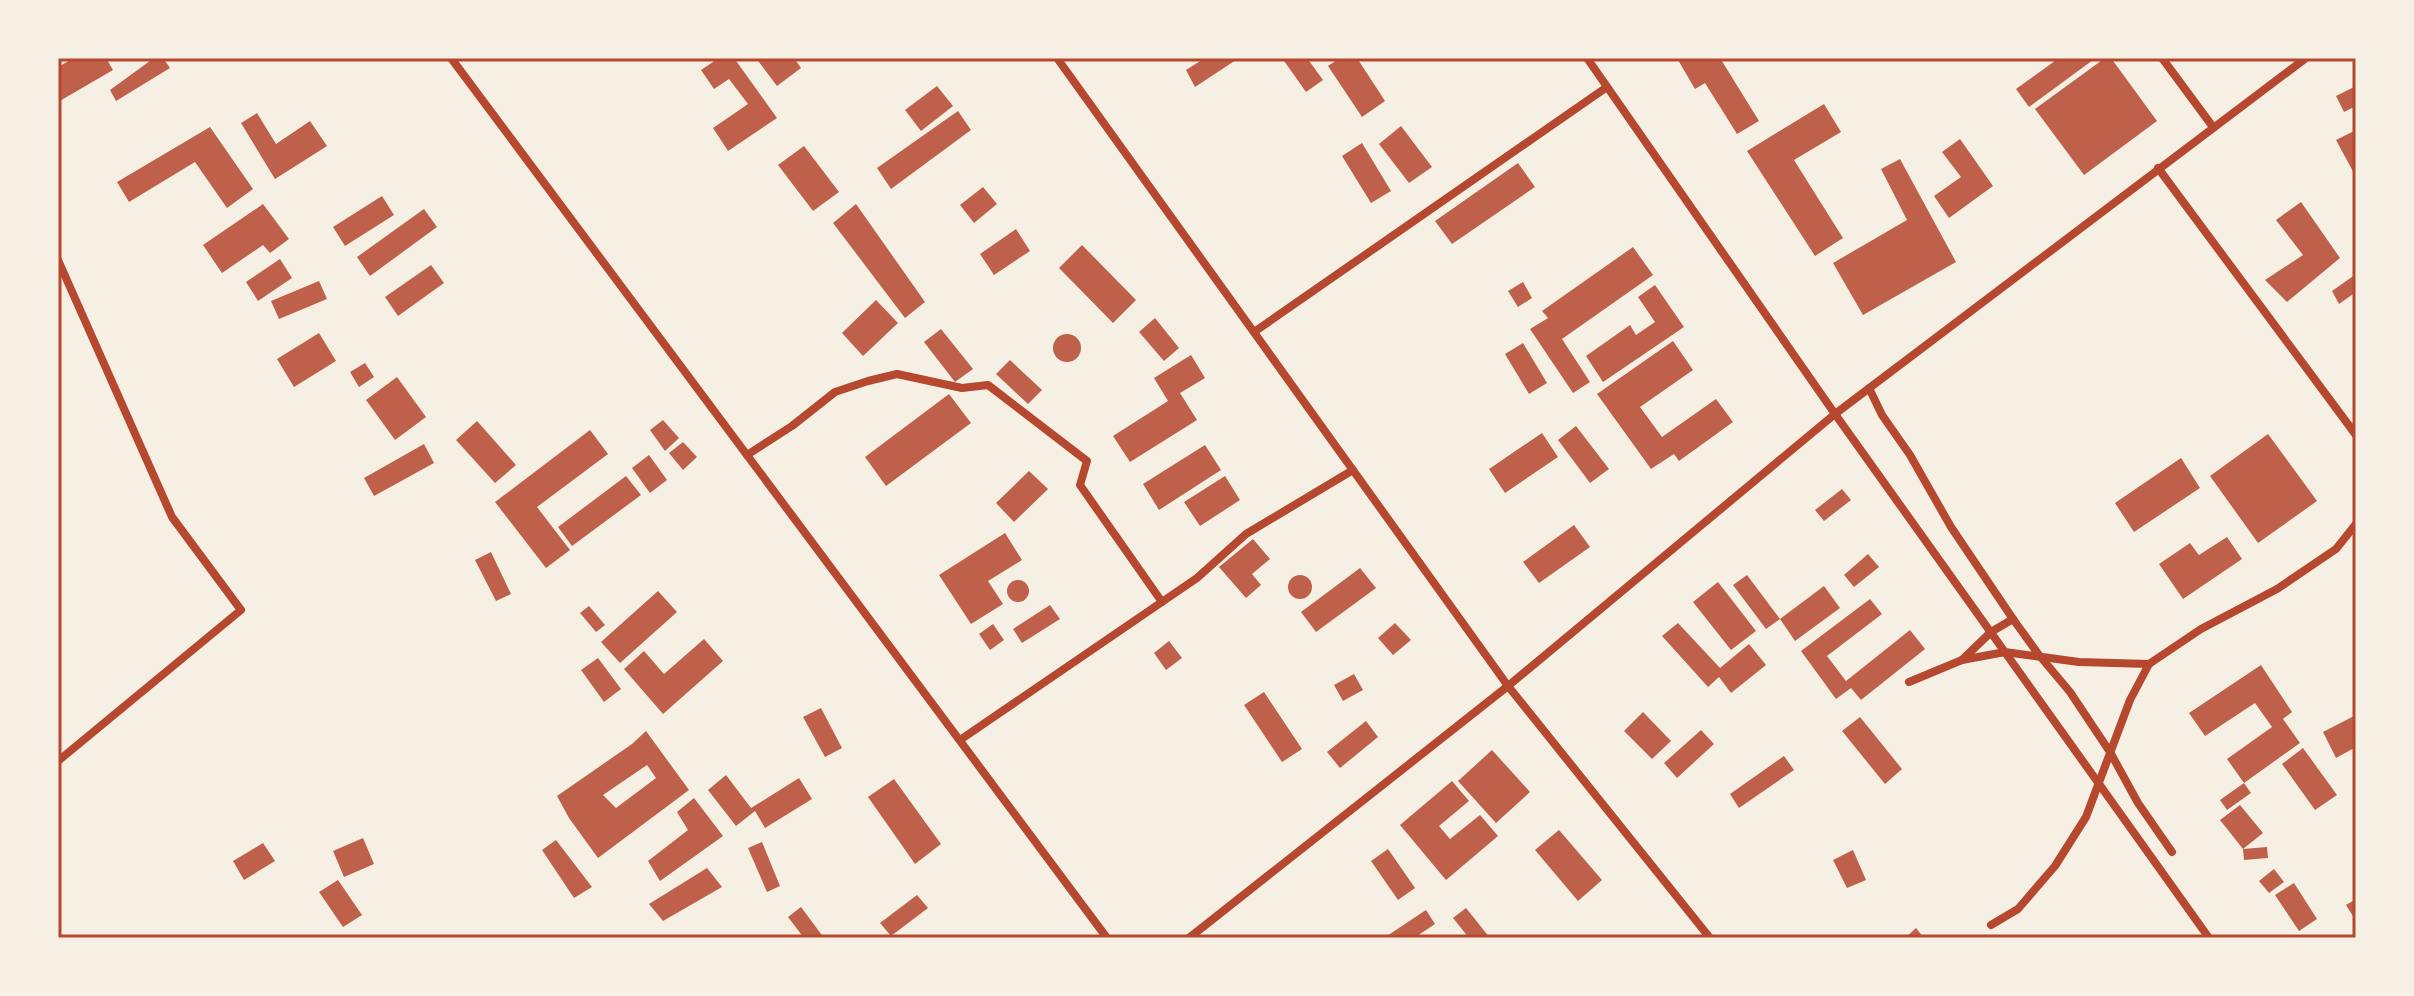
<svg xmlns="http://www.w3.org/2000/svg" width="2414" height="996" viewBox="0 0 2414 996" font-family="'Archivo Narrow',sans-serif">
  <rect width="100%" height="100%" fill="#f6efe4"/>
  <g fill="#bf614a" fill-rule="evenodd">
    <polygon points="74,58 106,58 113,70 58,102 58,67"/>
    <polygon points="154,58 163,58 170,68 116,101 110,90"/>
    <polygon points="719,58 734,58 777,118 728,151 713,128 748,104 729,79 714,89 701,70"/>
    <polygon points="756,58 794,58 801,68 777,86"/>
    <polygon points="1205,58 1239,58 1195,87 1186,70"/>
    <polygon points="1282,58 1307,58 1323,80 1306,92"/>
    <polygon points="1340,58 1357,58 1385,101 1362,117 1328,66"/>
    <polygon points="1681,58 1720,58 1759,121 1737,134 1705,83 1695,89 1678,60"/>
    <polygon points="2059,58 2091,58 2093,60 2029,107 2016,89"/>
    <polygon points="2105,58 2111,58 2157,121 2084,175 2035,109"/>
    <polygon points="937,86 953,106 921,131 905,110"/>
    <polygon points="2356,86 2356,106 2344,112 2336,96"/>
    <polygon points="1824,104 1841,132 1794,160 1843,238 1815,256 1747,151"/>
    <polygon points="958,111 971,130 891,189 877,168"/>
    <polygon points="257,113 276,144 310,121 327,146 275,179 241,123"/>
    <polygon points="1401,126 1432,167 1409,183 1379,144"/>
    <polygon points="210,127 253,189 227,208 195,162 129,202 117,182"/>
    <polygon points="2354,131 2356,135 2356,177 2336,140"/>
    <polygon points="1960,139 1993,186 1949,218 1934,196 1961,177 1942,152"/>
    <polygon points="1362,143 1391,191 1371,203 1342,156"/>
    <polygon points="804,146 839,192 813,211 778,165"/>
    <polygon points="1900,159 1956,262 1863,315 1833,263 1907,220 1881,169"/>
    <polygon points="1518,163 1535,187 1452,244 1435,221"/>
    <polygon points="983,187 997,204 974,223 960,205"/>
    <polygon points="382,196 394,215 345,246 333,227"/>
    <polygon points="2301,202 2340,258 2287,302 2265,280 2303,255 2276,220"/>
    <polygon points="263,204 289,239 270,253 263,245 222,273 203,245"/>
    <polygon points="856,204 925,302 905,318 833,223"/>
    <polygon points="424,209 437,227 370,276 357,257"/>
    <polygon points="1016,229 1030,251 994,275 980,254"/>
    <polygon points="1082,245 1136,300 1113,323 1059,268"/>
    <polygon points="1633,247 1653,275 1562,339 1590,382 1573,393 1530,329 1548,318 1542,311"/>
    <polygon points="280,259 292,278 258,301 246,282"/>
    <polygon points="431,265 444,283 398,316 385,297"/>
    <polygon points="2356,274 2356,292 2339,304 2332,291"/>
    <polygon points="319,281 327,299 279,319 271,301"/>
    <polygon points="1523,282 1532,298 1518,307 1508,291"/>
    <polygon points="1655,285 1684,327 1603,382 1586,356 1630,325 1636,335 1655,322 1638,297"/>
    <polygon points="876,300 898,323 863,356 842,333"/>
    <polygon points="1155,318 1179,348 1164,361 1139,332"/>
    <polygon points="941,329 973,369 955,382 924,342"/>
    <polygon points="319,333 336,361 294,387 277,359"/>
    <circle cx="1067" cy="348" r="14"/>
    <polygon points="1673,341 1693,370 1640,407 1662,437 1716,399 1733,422 1679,461 1674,454 1651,469 1597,394"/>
    <polygon points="1523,343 1547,383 1529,394 1505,354"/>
    <polygon points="1191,355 1205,378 1180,393 1197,420 1130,462 1113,436 1168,401 1154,378"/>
    <polygon points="1010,360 1042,390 1028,404 996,374"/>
    <polygon points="365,363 374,377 359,387 350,372"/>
    <polygon points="397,377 426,417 395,440 366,400"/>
    <polygon points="949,394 971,423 886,486 865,457"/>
    <polygon points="663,420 679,438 665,451 650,430"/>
    <polygon points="477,421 516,465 495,483 456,440"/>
    <polygon points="1576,426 1609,469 1590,483 1558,440"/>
    <polygon points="590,430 608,454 537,507 570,550 546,568 495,502"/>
    <polygon points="1542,433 1558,457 1505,493 1489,469"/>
    <polygon points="2268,434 2317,501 2258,543 2210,476"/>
    <polygon points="683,442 697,457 683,470 669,453"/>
    <polygon points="424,444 434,463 374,496 364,478"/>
    <polygon points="1205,445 1221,470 1159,510 1143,484"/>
    <polygon points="649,455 667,480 650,493 632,468"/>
    <polygon points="2181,458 2200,488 2134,532 2115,503"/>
    <polygon points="1029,471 1048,489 1014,522 996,503"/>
    <polygon points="626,476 641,495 572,546 558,527"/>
    <polygon points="1225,476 1240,500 1200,526 1184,502"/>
    <polygon points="1842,489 1851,500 1824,521 1815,510"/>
    <polygon points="1574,525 1590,547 1539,583 1523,562"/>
    <polygon points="1005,533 1022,560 988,581 1003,604 971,624 939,575"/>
    <polygon points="2227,537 2242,559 2183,599 2159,564 2190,543 2199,555"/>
    <polygon points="1253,539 1270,559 1252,574 1261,585 1246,598 1219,567"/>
    <polygon points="491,552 511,594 496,601 475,560"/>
    <polygon points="1868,554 1879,567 1854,587 1844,575"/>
    <polygon points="1360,568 1376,588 1316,632 1301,612"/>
    <polygon points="1747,575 1780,619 1824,586 1840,608 1795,641 1780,619 1766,629 1733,585"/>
    <circle cx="1300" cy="587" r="12"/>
    <circle cx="1018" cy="591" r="11"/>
    <polygon points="1718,582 1756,631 1731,650 1693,602"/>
    <polygon points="658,591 677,612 620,663 601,642"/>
    <polygon points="1870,599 1882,614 1827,656 1846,681 1910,630 1925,649 1861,700 1851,688 1836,699 1801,651"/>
    <polygon points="1050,605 1060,619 1022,643 1013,629"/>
    <polygon points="589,606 605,625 596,632 580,613"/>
    <polygon points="1395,623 1411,640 1393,655 1378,638"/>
    <polygon points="1678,623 1720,668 1749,644 1766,665 1731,693 1719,677 1708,687 1662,636"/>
    <polygon points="993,624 1004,640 990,650 979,634"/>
    <polygon points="704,639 723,661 663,714 624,669 644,651 664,674"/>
    <polygon points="1169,641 1182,658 1166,670 1154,653"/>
    <polygon points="598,658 621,689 604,702 581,670"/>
    <polygon points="2261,665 2292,712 2283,719 2300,743 2244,783 2251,793 2227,810 2220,800 2244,783 2227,759 2272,727 2255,703 2205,736 2189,713"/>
    <polygon points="1354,674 1363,690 1343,701 1334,685"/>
    <polygon points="1264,692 1302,749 1282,762 1244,705"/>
    <polygon points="821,708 842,748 825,757 803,717"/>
    <polygon points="1643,712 1671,741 1652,759 1624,731"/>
    <polygon points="2356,715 2356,747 2336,758 2323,732"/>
    <polygon points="1860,717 1902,769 1885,784 1842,731"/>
    <polygon points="1366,721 1378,737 1340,768 1327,752"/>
    <polygon points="1701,730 1714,744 1677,778 1664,763"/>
    <path d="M646 731 689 790 598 858 569 818 557 796 632 744ZM647 765 656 778 616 808 603 795Z"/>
    <polygon points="2303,748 2337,795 2315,810 2282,764"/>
    <polygon points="1492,750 1530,792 1496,823 1458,781"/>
    <polygon points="1784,756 1794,770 1739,808 1730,794"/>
    <polygon points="726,775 751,808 799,778 812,799 765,828 755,811 736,826 708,790"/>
    <polygon points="894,779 941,844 915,864 868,797"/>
    <polygon points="1452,781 1469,801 1439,826 1450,839 1480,815 1498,836 1446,880 1400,825"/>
    <polygon points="694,798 723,836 660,881 648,861 688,830 677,812"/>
    <polygon points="2240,805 2263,833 2243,849 2267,847 2268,858 2244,860 2243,849 2220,820"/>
    <polygon points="1559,830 1602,880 1578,901 1535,850"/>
    <polygon points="363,838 374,864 344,877 333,851"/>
    <polygon points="556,840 592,887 574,898 542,850"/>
    <polygon points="762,842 780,886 767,892 748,848"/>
    <polygon points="263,843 275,861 244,880 233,861"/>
    <polygon points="1388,849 1415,888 1398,900 1371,861"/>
    <polygon points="1853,850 1866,880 1847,888 1833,860"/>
    <polygon points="707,868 722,887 663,921 649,904"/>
    <polygon points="2274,869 2284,882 2269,893 2259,881"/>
    <polygon points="338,880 362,915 343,927 319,892"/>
    <polygon points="2294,883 2317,919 2299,931 2275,895"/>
    <polygon points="917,895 928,908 891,936 880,923"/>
    <polygon points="2356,899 2356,921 2346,905"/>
    <polygon points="801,907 824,938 804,938 788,917"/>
    <polygon points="1466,908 1490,938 1469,938 1453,918"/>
    <polygon points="1426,910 1435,924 1414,938 1384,938"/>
    <polygon points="1916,928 1924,938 1905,938"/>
  </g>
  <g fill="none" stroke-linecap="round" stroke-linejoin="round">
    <g stroke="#b5482f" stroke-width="8">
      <polyline points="451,58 1107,938"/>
      <polyline points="1057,58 1508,686 1710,938"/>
      <polyline points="1587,58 1835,414 2209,938"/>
      <polyline points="2162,58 2213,127"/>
      <polyline points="2158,168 2356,435"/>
      <polyline points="58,260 172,517 241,610 58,761"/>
      <polyline points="1254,332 1607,87"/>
      <polyline points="1869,388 1882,415 1910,455 1951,527 2013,619"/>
      <polyline points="747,455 792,426 835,392 868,381 897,374 962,388 988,385 1087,461 1080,485 1162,602"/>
      <polyline points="1962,660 2005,652 2079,662 2149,664 2201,629 2277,589 2336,549 2356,524"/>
      <polyline points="1909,682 1962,660 1991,632 2013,619 2039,655 2070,692 2110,752 2138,803 2172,852"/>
      <polyline points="960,740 1197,578 1246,534 1353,470"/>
      <polyline points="1991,925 2018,909 2055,866 2086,817 2130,700 2149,664"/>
      <polyline points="1189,938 1508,686 1835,414 2306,58"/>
    </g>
  </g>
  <rect width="2414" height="996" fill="none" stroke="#f6efe4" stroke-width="120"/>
  <rect x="60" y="60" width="2294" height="876" fill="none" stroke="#b5482f" stroke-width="3"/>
</svg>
